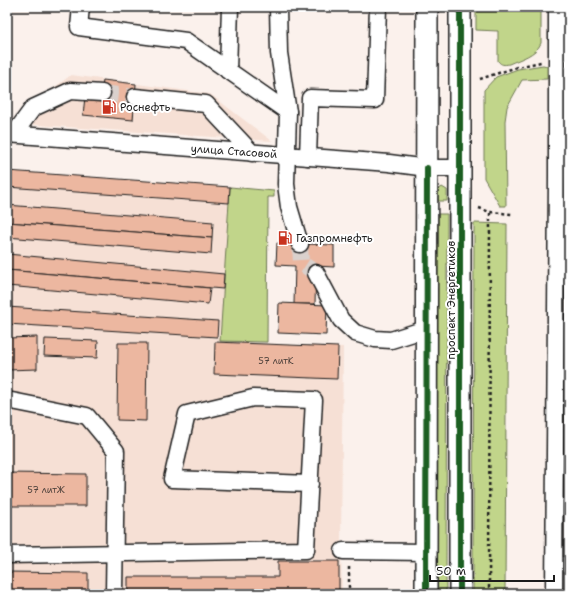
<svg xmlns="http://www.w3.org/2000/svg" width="576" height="601" viewBox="0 0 576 601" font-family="'Shantell Sans',sans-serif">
  <rect width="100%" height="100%" fill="#fbf1ec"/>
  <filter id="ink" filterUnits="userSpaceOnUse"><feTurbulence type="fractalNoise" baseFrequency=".025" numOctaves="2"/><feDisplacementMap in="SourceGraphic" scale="8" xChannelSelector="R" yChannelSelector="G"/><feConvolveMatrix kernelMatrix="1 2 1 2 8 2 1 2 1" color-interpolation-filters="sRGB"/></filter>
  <g filter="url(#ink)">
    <g fill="#f6e0d5">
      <polygon points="71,75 210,94 272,141 7,123"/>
      <polygon points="7,171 230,187 221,341 343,347 341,544 342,594 7,594"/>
    </g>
    <g fill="#c1d58a" stroke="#6e7853">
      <path d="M476 7H541V43C536 55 520 59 509 64 504 65 501 65 498 61V31L476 30Z"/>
      <polygon points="543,65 547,66 547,79 522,80 507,107 505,121 506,206 500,206 484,178 484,90 496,77 518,69"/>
      <polygon points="230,187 274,191 274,197 268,197 267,342 220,341"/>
      <polygon points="442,187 447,190 447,201 438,201 438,190"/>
      <polygon points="438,214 447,214 446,594 436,594"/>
      <polygon points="474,223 507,224 505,594 473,594"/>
    </g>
    <g fill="#ecb7a0" stroke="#1c1c1c">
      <polygon points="103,80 136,84 133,120 83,115 85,97 101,99"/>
      <polygon points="7,171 230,187 229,203 7,187"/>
      <polygon points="7,205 213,222 212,238 7,222"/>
      <polygon points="7,222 212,238 211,254 7,237"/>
      <polygon points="277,243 334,245 334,267 316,266 315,304 294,304 295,266 276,265"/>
      <polygon points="7,254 224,274 223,289 7,270"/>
      <polygon points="7,270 210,288 208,304 7,286"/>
      <polygon points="279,303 327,305 326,335 278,333"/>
      <polygon points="7,307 218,321 217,337 7,324"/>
      <polygon points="37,337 37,369 7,370 7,338"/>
      <polygon points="45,339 98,341 97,358 44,356"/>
      <polygon points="215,342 338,347 337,379 214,374"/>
      <polygon points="118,343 147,343 146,421 117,420"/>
      <polygon points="7,473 86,474 86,506 7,506"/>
      <polygon points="278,561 339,561 339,594 128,594 128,577 278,577"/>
      <polygon points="7,572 88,573 88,594 7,594"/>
    </g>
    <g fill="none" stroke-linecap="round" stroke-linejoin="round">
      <g stroke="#dad1cd" stroke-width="16" stroke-dasharray="16 8" stroke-linecap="butt">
        <polyline points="102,93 135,97"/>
        <polyline points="300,244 301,263 316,273"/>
      </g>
      <defs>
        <g id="minor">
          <polyline points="81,7 79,27 186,41 288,112 286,184 289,207 300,244"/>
          <polyline points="278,7 279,53 288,112"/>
          <polyline points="228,71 230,7"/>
          <polyline points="135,97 206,104 252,153"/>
          <polyline points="7,134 389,163 427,168 461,168"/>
          <polyline points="14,134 33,108 70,91 102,93"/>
          <polyline points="308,157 310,98 375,100 378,7"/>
          <polyline points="316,273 341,320 355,333 375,339 391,340 426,329"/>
          <polyline points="7,400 87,416 116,451 114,594"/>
          <polyline points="343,551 426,552"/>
          <polyline points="7,555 306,550 314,400 253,398 187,414 172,479 310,484"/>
          <polyline points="554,594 557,174 557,7"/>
        </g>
        <g id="major">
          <polyline points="426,594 427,7"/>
          <polyline points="460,594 460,7"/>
        </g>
      </defs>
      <use href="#minor" stroke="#1c1c1c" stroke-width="19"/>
      <use href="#major" stroke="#1c1c1c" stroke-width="24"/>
      <g stroke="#1c1c1c" stroke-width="2.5" stroke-dasharray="3 3" stroke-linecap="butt">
        <polyline points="480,79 517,67 541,62"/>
        <polyline points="479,208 490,212 512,214"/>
        <polyline points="349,594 349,567"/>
        <polyline points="489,594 490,212"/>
      </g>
      <use href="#minor" stroke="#fff" stroke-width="16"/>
      <use href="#major" stroke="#fff" stroke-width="21"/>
      <defs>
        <g id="cycleway">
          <polyline points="426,594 427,168"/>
          <polyline points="460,594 460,7"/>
        </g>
      </defs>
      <use href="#cycleway" stroke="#fff" stroke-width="8"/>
      <use href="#cycleway" stroke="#1b5e20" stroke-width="6"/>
    </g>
  </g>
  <defs>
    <symbol id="fuel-bare" viewBox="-9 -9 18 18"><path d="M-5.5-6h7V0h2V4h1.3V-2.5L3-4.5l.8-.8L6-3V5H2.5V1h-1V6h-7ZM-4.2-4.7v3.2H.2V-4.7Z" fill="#c8321e" stroke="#fff" stroke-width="2.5" paint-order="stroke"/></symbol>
  </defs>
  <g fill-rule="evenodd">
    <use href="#fuel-bare" x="99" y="97" width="20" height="20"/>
    <use href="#fuel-bare" x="275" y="228" width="20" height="20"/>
  </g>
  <g text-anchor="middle" stroke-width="4" stroke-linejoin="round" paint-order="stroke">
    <g font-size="9" fill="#50433d">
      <text x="276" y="364">57 литК</text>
      <text x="46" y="493">57 литЖ</text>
    </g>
    <g font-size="11" fill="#1c1c1c" stroke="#fff" text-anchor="start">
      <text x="120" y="111">Роснефть</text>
      <text x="296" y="242">Газпромнефть</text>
    </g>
    <g font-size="11" fill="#1c1c1c" stroke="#fff">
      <text transform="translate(234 151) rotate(4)" y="4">улица Стасовой</text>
      <text transform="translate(451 300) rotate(-90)" y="4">проспект Энергетиков</text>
    </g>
  </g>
  <rect width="576" height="601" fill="none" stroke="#fff" stroke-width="24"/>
  <rect x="12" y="12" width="552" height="577" fill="none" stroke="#1c1c1c" stroke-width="1.5" filter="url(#ink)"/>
  <path d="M430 575v6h124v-6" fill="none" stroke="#1c1c1c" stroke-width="2"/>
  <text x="436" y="575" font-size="12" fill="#1c1c1c" stroke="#ffffff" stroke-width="3" paint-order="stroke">50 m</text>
</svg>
